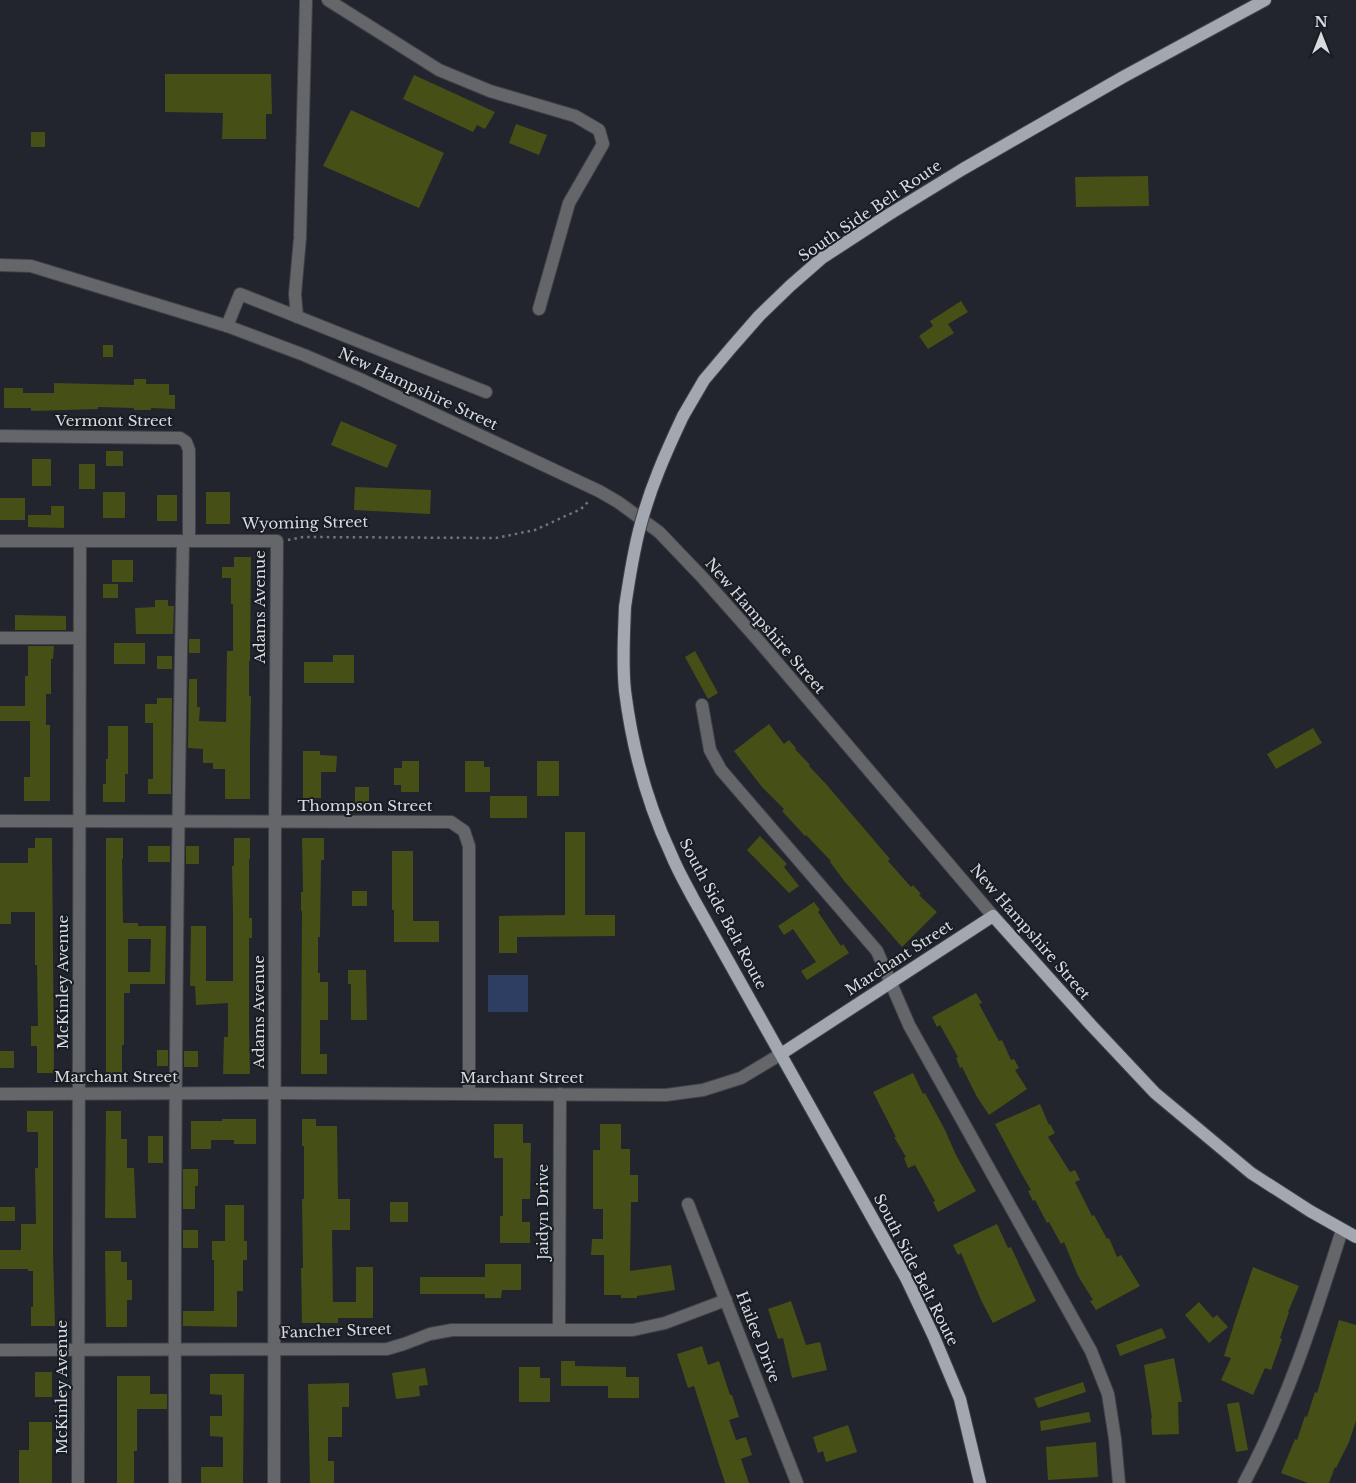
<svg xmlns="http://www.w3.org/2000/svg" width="1356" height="1483" viewBox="0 0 1356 1483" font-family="'Libre Baskerville',serif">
  <rect width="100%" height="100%" fill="#22252d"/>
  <rect fill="#2d3e62" x="488" y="975" width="40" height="37"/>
  <g fill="#464f16" fill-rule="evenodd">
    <polygon points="165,74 271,74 272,114 266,114 266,139 222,139 223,113 165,112"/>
    <polygon points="414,75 495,112 485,129 477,125 473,132 403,99"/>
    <polygon points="351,110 444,153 419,208 323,166"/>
    <polygon points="516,124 547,135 539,155 509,143"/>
    <rect x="31" y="132" width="14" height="15"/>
    <polygon points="1148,176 1149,206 1076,207 1075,177"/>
    <polygon points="961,301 968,312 948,324 954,333 928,349 919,336 933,326 930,321"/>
    <rect x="103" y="345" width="10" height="12"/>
    <polygon points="134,379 146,379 146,384 169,384 169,395 175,395 175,409 151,408 151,410 134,410 134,408 98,407 98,409 31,411 31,408 4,408 4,388 23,388 23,393 54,393 54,383 134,385"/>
    <polygon points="341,421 397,445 387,468 331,445"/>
    <rect x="106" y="451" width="17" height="15"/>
    <rect x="32" y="459" width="19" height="27"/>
    <rect x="79" y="464" width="16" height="25"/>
    <polygon points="355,487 431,490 430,514 354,510"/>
    <rect x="103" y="492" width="22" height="26"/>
    <rect x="206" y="492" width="24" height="32"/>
    <rect x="157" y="495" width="20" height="26"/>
    <rect x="0" y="498" width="25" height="22"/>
    <polygon points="51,506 64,506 64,528 28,527 28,515 51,515"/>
    <polygon points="234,557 251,557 250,661 249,661 249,696 251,696 250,745 250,799 225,799 225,769 213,769 213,763 203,763 203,749 188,748 189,679 197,679 197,707 200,707 199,721 226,722 227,651 233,651 233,604 231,604 231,578 222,578 222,567 234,567"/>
    <rect x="112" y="560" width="21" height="22"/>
    <rect x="103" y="584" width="15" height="14"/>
    <polygon points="155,600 168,600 168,606 174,606 173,634 136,634 135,608 155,607"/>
    <polygon points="15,615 66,616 66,630 15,630"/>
    <rect x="189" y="639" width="11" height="14"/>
    <rect x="114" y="643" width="31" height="21"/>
    <polygon points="28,646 54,646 53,659 51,659 51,694 46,694 46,725 50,725 50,801 24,801 24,777 30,777 30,721 0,721 0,706 25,706 25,676 28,676"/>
    <polygon points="695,651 718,693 708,699 685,657"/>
    <polygon points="333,655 354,655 354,683 304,683 304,662 333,662"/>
    <rect x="157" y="656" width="15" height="13"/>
    <polygon points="157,698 172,698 171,794 148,794 148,779 153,779 153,723 145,723 145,704 157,704"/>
    <polygon points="769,724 784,744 789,740 796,748 795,749 810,765 809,766 826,784 890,859 888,861 911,887 913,885 921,894 919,895 937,912 902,947 845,882 830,862 831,861 806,835 805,836 782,811 784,809 762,787 734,751"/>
    <polygon points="108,726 128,726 128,774 125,774 125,802 103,802 103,784 106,784 106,759 108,759"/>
    <polygon points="1313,728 1322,743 1276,769 1267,754"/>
    <polygon points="303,751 320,751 320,755 337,756 336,772 321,772 321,798 303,798"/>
    <polygon points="402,761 419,761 419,792 401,792 401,785 394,785 394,768 402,768"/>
    <polygon points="465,761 484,761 484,767 490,767 490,792 465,792"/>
    <rect x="537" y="761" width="22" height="35"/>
    <rect x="355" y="787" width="14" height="17"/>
    <rect x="490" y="796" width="37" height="22"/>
    <polygon points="565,832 585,832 585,915 615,915 615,936 517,937 517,953 499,953 499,916 565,915"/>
    <polygon points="760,836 787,864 784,867 799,886 789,893 747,850"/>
    <polygon points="35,838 52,838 54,1073 37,1073 37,1046 31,1046 31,1026 38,1026 37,965 35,965 35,912 11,912 11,924 0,924 0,863 28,863 28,848 35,848"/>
    <path d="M106 838H123V859H122L123 923H138V926H166L165 984H130V993H124V1045H122V1073H106ZM128 939H151L150 972H128Z"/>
    <polygon points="234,838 250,838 250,859 249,859 249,918 252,918 252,938 249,938 249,1026 250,1074 223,1074 224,1037 228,1037 228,1003 196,1005 195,986 190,986 191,926 206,926 206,981 233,981 233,912 232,866 234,866"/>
    <polygon points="302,838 324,838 324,860 321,860 320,937 318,937 318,973 320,973 320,982 328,982 328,1020 320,1020 320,1054 327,1054 327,1074 301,1074 302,911 301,911 301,892 303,892"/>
    <rect x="148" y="846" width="22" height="16"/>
    <rect x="186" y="846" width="13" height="18"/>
    <polygon points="392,851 413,851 413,921 439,921 439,942 394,942 394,910 392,910"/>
    <rect x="352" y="891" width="15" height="15"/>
    <polygon points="814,902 820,910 818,912 841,946 843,944 849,953 807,980 801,971 816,962 793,929 784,935 778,926"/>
    <polygon points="348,970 366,970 367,1020 351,1020 351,984 348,984"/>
    <polygon points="976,993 982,1003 979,1004 999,1041 1002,1040 1011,1060 1014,1059 1019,1068 1015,1070 1027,1089 989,1115 977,1097 962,1067 960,1068 956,1058 958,1057 940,1025 937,1027 932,1017"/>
    <rect x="157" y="1050" width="11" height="16"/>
    <rect x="0" y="1051" width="14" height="17"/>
    <rect x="184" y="1051" width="14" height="16"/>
    <polygon points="913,1073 923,1094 925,1093 945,1130 956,1155 976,1191 938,1212 933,1202 935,1201 915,1165 908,1168 904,1158 906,1157 894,1137 896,1137 873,1092"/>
    <polygon points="1040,1104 1049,1125 1050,1124 1055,1133 1048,1137 1070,1172 1075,1170 1080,1180 1075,1182 1092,1216 1094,1215 1107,1239 1109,1238 1117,1257 1121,1255 1140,1286 1096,1310 1090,1301 1093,1300 1078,1276 1064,1242 1061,1244 1049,1222 1047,1223 1035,1200 1033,1201 1028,1191 1031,1190 1020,1171 995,1124"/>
    <polygon points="27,1111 53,1111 53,1252 55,1326 31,1326 31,1307 33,1307 33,1271 28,1271 28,1269 0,1269 0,1250 21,1250 21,1224 36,1224 35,1168 38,1168 38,1132 27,1132"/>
    <polygon points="106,1111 121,1111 121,1139 127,1139 127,1168 134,1168 136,1218 105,1218"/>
    <polygon points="222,1119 256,1119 256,1144 234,1144 234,1140 211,1140 211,1149 191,1149 191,1121 222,1121"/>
    <polygon points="302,1119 316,1119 316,1126 337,1126 338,1199 350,1199 350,1230 332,1230 333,1302 356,1302 356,1267 373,1267 373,1318 338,1318 338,1323 302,1323 301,1268 303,1268 302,1199 304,1199 304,1146 302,1146"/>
    <polygon points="494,1124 523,1124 523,1143 531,1143 530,1199 522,1199 522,1222 530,1222 530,1243 500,1243 500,1216 503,1216 503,1158 494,1158"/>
    <polygon points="600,1124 621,1124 621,1149 630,1149 630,1175 638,1175 638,1202 631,1202 630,1271 671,1265 675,1290 637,1296 637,1298 621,1298 621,1295 604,1295 604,1255 591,1255 592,1239 603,1239 603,1209 593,1209 593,1150 600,1150"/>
    <rect x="148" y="1136" width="15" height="27"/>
    <polygon points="183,1169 198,1169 198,1186 195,1186 195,1209 183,1209"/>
    <rect x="390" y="1202" width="18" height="20"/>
    <polygon points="225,1205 244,1205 244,1241 247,1241 247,1260 243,1260 243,1291 237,1291 237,1327 183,1326 183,1311 214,1311 214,1260 212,1260 212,1241 225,1241"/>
    <rect x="0" y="1207" width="15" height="14"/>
    <polygon points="997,1224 1008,1248 1011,1247 1036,1301 993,1323 981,1300 961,1253 958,1255 953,1245"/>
    <rect x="183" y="1230" width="15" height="18"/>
    <polygon points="105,1251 121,1251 121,1262 127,1262 127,1280 132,1280 132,1300 127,1300 127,1327 106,1327"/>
    <polygon points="485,1264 521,1264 521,1290 502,1290 501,1298 485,1298 485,1294 420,1294 420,1277 485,1277"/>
    <polygon points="1253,1267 1299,1286 1288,1312 1289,1312 1280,1338 1282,1339 1271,1370 1265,1368 1253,1395 1221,1380 1231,1358 1224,1356 1234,1324"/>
    <polygon points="791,1301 806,1345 820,1342 827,1370 792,1378 783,1338 778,1339 768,1309"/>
    <polygon points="1199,1302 1213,1318 1217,1315 1228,1327 1209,1343 1185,1315"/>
    <polygon points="1339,1320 1356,1325 1356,1421 1349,1442 1336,1468 1335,1467 1329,1483 1308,1483 1281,1473 1295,1439 1297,1440 1305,1416 1307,1417 1315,1392 1317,1393"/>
    <polygon points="1162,1328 1166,1338 1120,1356 1116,1345"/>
    <polygon points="702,1346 708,1365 719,1361 730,1395 732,1395 739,1417 729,1420 736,1440 746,1437 752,1455 741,1459 749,1483 725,1483 694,1386 688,1388 677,1354"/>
    <polygon points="1174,1358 1182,1402 1178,1402 1179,1434 1152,1435 1151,1418 1152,1418 1144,1365"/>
    <polygon points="561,1361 575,1361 575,1366 626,1367 626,1377 639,1377 639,1398 608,1398 608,1386 561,1386"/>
    <polygon points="519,1367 540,1367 540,1378 550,1378 550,1402 519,1402"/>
    <polygon points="425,1368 428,1385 419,1386 420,1396 396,1399 392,1373"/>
    <rect x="35" y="1372" width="17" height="25"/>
    <polygon points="210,1374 244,1374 243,1483 201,1483 201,1467 223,1467 223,1437 210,1436 210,1416 222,1416 222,1395 210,1394"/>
    <polygon points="117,1376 150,1376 150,1394 167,1394 167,1409 137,1409 137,1451 134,1451 134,1483 117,1483"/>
    <polygon points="1083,1382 1086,1392 1038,1408 1034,1398"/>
    <polygon points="349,1383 349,1407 342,1407 342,1437 328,1437 328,1461 334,1461 334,1483 310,1483 308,1384"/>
    <polygon points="1239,1402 1248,1450 1236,1452 1227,1404"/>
    <polygon points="1089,1412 1091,1422 1041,1431 1040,1421"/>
    <polygon points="29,1422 52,1422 52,1483 19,1483 19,1450 29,1450"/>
    <polygon points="848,1425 857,1452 826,1462 823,1451 818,1453 813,1437"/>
    <polygon points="1096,1442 1098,1477 1048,1480 1046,1447"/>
  </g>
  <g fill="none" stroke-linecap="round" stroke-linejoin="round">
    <defs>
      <g id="minor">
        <polyline points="328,0 439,70 490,91 575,116 599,130 603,144 569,203 539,309"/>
        <polyline points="0,265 31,266 227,326 304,355 362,380 599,491 618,502 659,532 702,577 757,639 993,916"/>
        <polyline points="297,317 295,294 300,238 306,0"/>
        <polyline points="227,326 240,294 486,392"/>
        <polyline points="0,436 180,438 186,442 189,450 189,541"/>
        <polyline points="0,541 277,541 275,822 274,1483"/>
        <polyline points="0,638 79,638"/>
        <polyline points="702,705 710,750 721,770 877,951 909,1025 1091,1351 1108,1394 1115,1439 1119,1483"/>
        <polyline points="0,821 451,822 464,831 469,846 469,1094"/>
        <polyline points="0,1094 275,1093 666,1095 703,1090 741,1078 781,1054"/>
        <polyline points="688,1204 797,1483"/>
        <polyline points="559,1329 560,1094"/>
        <polyline points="0,1350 387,1349 404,1344 430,1334 452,1330 633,1330 665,1323 726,1300"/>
        <polyline points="78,1483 80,541"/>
        <path d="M175 1483C174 1169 177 855 183 541"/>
        <path d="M1244 1483C1287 1403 1315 1316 1342 1230"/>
      </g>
      <g id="major">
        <polyline points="683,416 704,380 731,348 759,316 790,286 822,258 888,215 963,169 1123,77 1265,0"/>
        <path d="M625 607C624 635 622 663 625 691 632 746 647 803 671 854 677 869 685 883 693 898L906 1278 934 1337 960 1399 980 1483"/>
        <polyline points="781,1054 993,916 1091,1025 1155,1093 1251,1173 1310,1211 1356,1237"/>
      </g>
    </defs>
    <use href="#minor" stroke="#3f4249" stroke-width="14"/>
    <use href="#major" stroke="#3f4249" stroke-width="14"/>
    <polyline stroke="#71747a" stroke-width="2.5" stroke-dasharray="2.5 4" stroke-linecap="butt" points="288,540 303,537 496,538 535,530 581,509 589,501"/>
    <use href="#minor" stroke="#64666a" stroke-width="12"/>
    <use href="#major" stroke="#a3a7af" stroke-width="12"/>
    <defs>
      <path id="major-bridge" d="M625 607C629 580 633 553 640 527 650 488 666 452 683 416"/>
    </defs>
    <use href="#major-bridge" stroke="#3f4249" stroke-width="14" stroke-linecap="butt"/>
    <use href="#major-bridge" stroke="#a3a7af" stroke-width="12"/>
  </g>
  <g text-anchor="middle" stroke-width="4" stroke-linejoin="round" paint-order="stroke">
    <g font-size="15" fill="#d8dadf" stroke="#181c23">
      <text transform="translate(870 211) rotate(-34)" y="5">South Side Belt Route</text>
      <text transform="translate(418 389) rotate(25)" y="5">New Hampshire Street</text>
      <text x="114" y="426">Vermont Street</text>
      <text transform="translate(305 523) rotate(-1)" y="5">Wyoming Street</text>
      <text transform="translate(260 607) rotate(-90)" y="5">Adams Avenue</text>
      <text transform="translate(765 626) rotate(49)" y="5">New Hampshire Street</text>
      <text x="365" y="811">Thompson Street</text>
      <text transform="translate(723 914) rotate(62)" y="5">South Side Belt Route</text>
      <text transform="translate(1030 932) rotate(49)" y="5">New Hampshire Street</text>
      <text transform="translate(899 958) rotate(-33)" y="5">Marchant Street</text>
      <text transform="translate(63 982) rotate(-90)" y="5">McKinley Avenue</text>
      <text transform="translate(259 1012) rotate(-90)" y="5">Adams Avenue</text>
      <text x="116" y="1082">Marchant Street</text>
      <text x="522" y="1083">Marchant Street</text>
      <text transform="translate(543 1212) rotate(-90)" y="5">Jaidyn Drive</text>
      <text transform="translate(916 1270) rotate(63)" y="5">South Side Belt Route</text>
      <text transform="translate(336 1331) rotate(-2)" y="5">Fancher Street</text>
      <text transform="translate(758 1337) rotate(69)" y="5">Hailee Drive</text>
      <text transform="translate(62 1387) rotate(-90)" y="5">McKinley Avenue</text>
    </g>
  </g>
  <g transform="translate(1321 35)" stroke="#181c23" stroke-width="4" paint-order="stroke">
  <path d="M0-4L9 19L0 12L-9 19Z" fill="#d8dadf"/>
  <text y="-8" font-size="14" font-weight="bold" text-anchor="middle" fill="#d8dadf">N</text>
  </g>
</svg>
